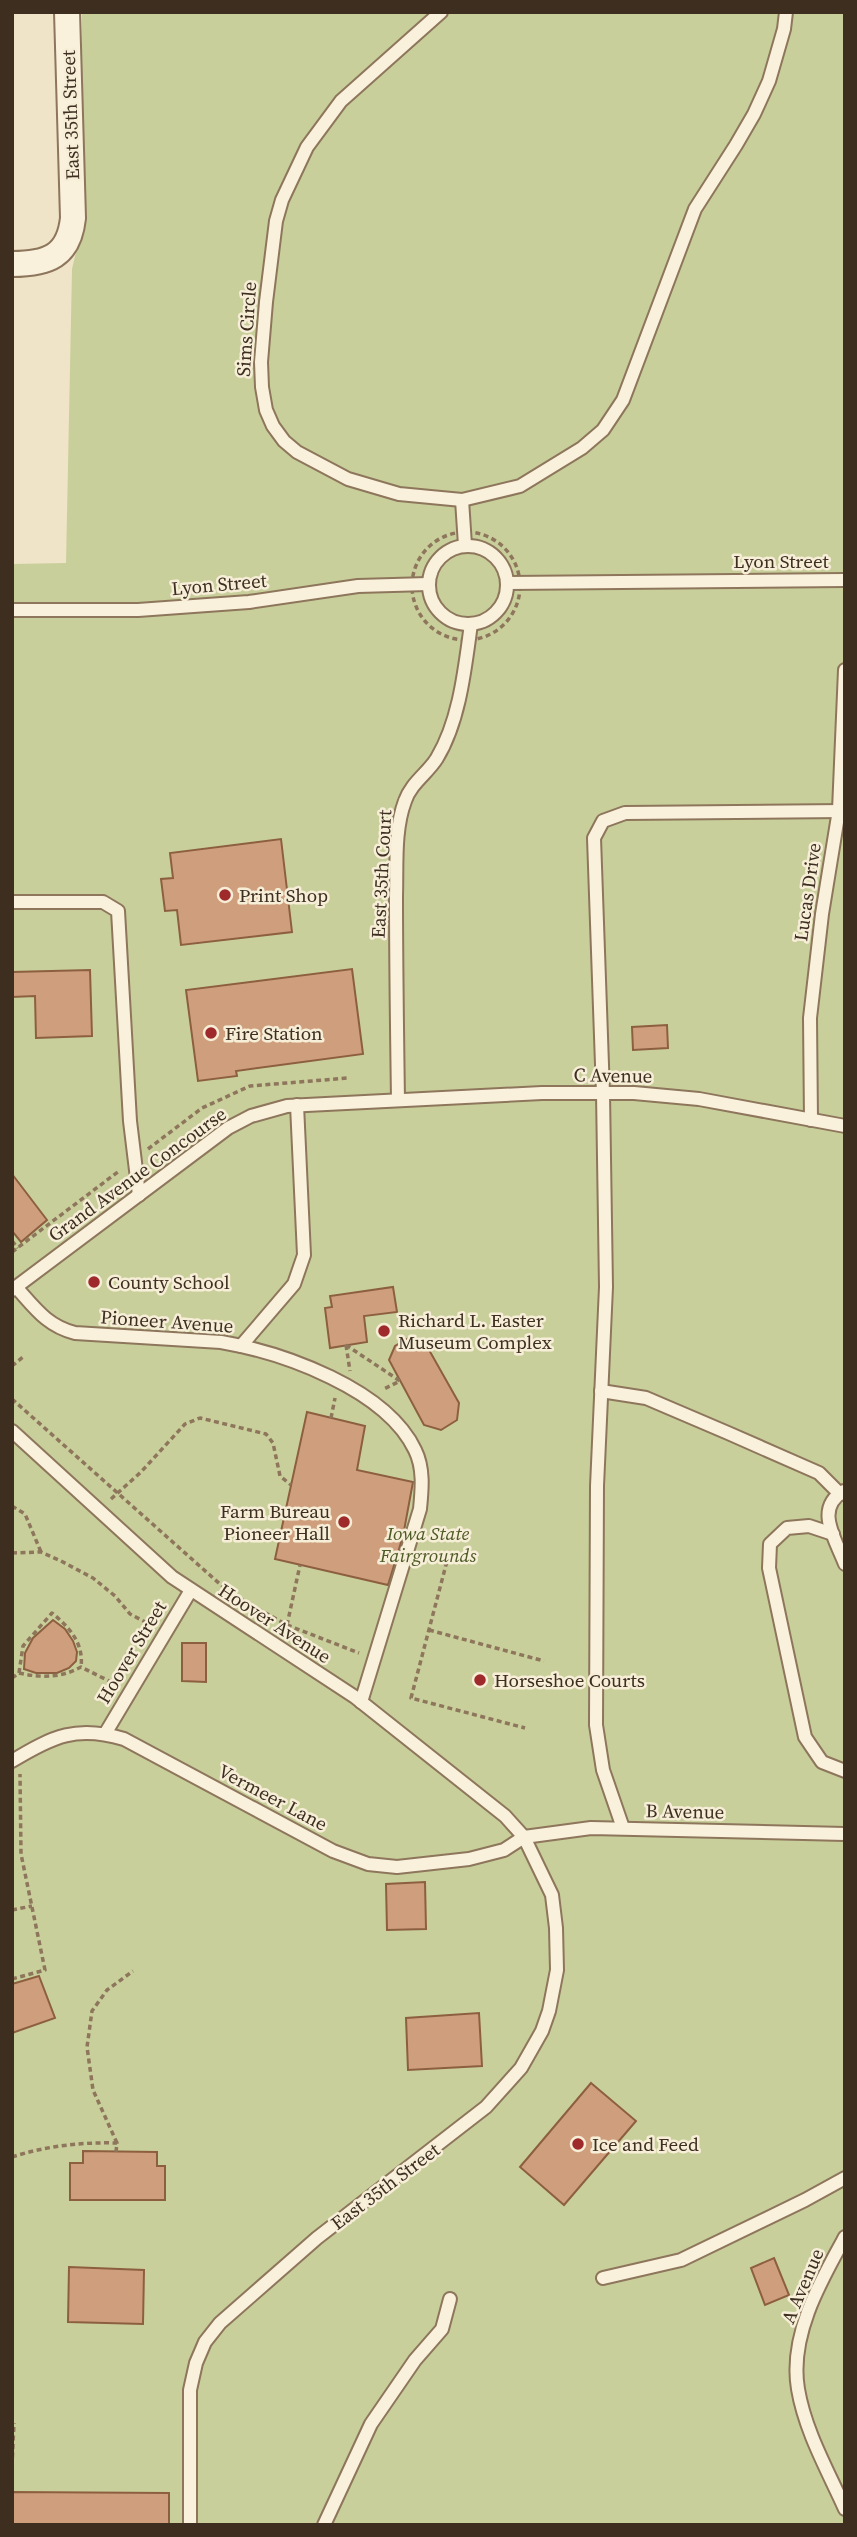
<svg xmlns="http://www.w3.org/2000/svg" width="857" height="2537" viewBox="0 0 857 2537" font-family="'Source Serif 4',serif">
  <rect width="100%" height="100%" fill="#f0e4c8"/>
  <polygon fill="#c9cf9b" points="82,12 845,12 845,2525 12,2525 12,564 66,563 72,269 80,235"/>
  <g fill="#cf9f7d" stroke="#8d5f41" stroke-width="2">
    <polygon points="281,839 292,932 181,945 177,910 165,911 161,879 173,878 170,853"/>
    <polygon points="352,969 363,1054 236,1071 237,1076 198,1081 186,990"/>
    <polygon points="90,970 92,1036 36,1038 35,996 12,997 12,972"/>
    <polygon points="667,1025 668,1048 633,1050 632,1027"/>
    <polygon points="12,1174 47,1220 21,1242 12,1231"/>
    <polygon points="393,1287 397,1312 364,1316 367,1342 330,1348 325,1308 332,1307 330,1296"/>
    <polygon points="412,1336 424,1341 459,1403 457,1420 441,1430 424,1425 389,1360 395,1346"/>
    <polygon points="307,1412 365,1426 357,1470 413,1482 403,1536 388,1585 275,1559"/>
    <polygon points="53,1620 65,1629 73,1641 77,1652 76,1661 69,1668 57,1673 36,1673 24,1669 25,1653 33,1638"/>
    <polygon points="182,1643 206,1643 206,1682 182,1681"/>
    <polygon points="425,1882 426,1929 387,1930 386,1884"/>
    <polygon points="39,1976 55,2018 12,2033 12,1984"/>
    <polygon points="479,2013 482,2066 408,2070 406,2018"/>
    <polygon points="591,2083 636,2121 564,2205 520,2167"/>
    <polygon points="83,2151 157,2152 157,2166 165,2166 165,2200 70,2200 70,2163 83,2163"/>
    <polygon points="774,2258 789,2295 765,2305 751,2268"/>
    <polygon points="69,2267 144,2270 143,2324 68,2322"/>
    <polygon points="12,2492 169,2493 169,2525 12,2525"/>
  </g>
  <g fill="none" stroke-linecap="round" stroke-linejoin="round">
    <defs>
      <g id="lane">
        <polyline points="441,12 341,101 307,147 282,200 276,221 266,302 261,362 262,387 266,410 273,426 284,441 297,452 348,479 399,494 462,500 520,486 582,448 603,430 623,400 695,209 736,145 754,114 769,81 784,29 786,12"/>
        <polyline points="462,500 465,545"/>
        <circle cx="468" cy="585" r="39"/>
        <polyline points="507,583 845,580"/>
        <polyline points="12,610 138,610 249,602 358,586 428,584"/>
        <polyline points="12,902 103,902 118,911 130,1121 139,1195"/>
        <path d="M398 1100C397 1032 396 964 396 896 397 866 394 830 405 801 411 783 428 773 437 758 460 720 465 667 471 624"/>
        <polyline points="811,1120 810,1018 822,914 839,810 845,670"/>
        <path d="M16 1287C35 1308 47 1326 75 1333L221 1342C284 1353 386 1389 415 1450 424 1468 422 1489 420 1509L361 1702"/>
        <polyline points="12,1290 228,1128 251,1116 287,1106 542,1093 634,1093 699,1099 845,1126"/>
        <polyline points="241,1346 294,1284 304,1255 297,1105"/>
        <polyline points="601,1391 646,1398 728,1433 819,1473 840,1494"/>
        <polyline points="12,1431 172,1577 355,1697 505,1816 524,1837 552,1895 556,1928 557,1970 549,2011 542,2031 521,2068 486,2107 317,2238 220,2323 205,2342 196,2363 190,2390 190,2525"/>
        <path d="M844 1491C814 1508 835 1538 845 1564"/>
        <polyline points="833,1534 809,1526 787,1528 770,1544 769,1568 805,1737 822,1762 845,1771"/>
        <polyline points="105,1734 191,1590"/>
        <path d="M12 1761C53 1736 77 1725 124 1739L333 1851 368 1864 397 1867 469 1859 504 1850 524 1837 591 1828 845 1834"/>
        <polyline points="623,1828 603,1770 596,1725 597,1486 606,1287 603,1093 594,838 603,821 625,813 845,811"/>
        <path d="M845 2237C820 2282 789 2336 798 2389 805 2431 828 2471 845 2509"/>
        <polyline points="603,2278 681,2260 805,2200 845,2178"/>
        <polyline points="324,2525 371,2424 415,2360 442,2329 450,2299"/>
      </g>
      <path id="street" d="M12 264C48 264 69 256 73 218L67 12"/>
    </defs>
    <use href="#lane" stroke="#8d765c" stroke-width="16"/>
    <use href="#street" stroke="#8d765c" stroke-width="28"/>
    <g stroke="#8d765c" stroke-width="3.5" stroke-dasharray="5 3.5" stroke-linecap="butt">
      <circle cx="466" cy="586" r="54"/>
      <polyline points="148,1149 202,1108 250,1086 348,1078"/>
      <polyline points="12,1241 18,1248"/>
      <polyline points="12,1252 119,1171"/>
      <polyline points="346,1345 400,1381 382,1390"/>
      <polyline points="346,1345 350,1371"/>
      <polyline points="12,1366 23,1357"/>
      <polyline points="12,1399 230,1593 287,1625 359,1653"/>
      <polyline points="331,1418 335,1398"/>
      <polyline points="111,1499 141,1472 185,1424 200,1418 266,1434 273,1443 280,1476 291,1485"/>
      <polyline points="12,1506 25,1514 41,1552"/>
      <polyline points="12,1553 41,1552 61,1561 93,1578 115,1596 130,1614 151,1625"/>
      <polyline points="423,1555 447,1561 411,1698 525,1728"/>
      <polyline points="287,1625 300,1565"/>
      <polyline points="429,1630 544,1661"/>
      <path d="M19 1673 23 1646 52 1613C69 1627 84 1643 81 1667"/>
      <path d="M12 1678 19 1673C41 1678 61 1678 81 1667L115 1684"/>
      <polyline points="12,1910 32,1906"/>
      <polyline points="12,1979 45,1970 21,1854 20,1774"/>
      <polyline points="117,2143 93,2090 87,2047 92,2011 107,1990 133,1971"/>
      <path d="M12 2157C46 2146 81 2142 117 2143L116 2152"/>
      <polyline points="12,2466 14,2423"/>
    </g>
    <use href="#lane" stroke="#faf1dc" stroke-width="12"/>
    <use href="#street" stroke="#faf1dc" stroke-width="24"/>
  </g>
  <g fill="#9e2a2b" stroke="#f7eed8" stroke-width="2.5">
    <circle cx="225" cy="895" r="7"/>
    <circle cx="211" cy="1033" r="7"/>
    <circle cx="94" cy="1282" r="7"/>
    <circle cx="384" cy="1331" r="7"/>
    <circle cx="344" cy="1522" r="7"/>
    <circle cx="480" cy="1680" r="7"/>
    <circle cx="578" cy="2144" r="7"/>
  </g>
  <g text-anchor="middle" stroke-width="5" stroke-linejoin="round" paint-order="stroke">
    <g font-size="19" fill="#3d2e20" stroke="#f7eed8">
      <text transform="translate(70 115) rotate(-92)" y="7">East 35th Street</text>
      <text transform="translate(246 329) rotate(-86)" y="7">Sims Circle</text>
      <text x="781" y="568">Lyon Street</text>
      <text transform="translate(219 584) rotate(-5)" y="7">Lyon Street</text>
      <text transform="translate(381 874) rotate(-87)" y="7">East 35th Court</text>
      <text transform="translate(807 892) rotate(-82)" y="7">Lucas Drive</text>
      <text transform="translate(613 1075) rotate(1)" y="7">C Avenue</text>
      <text transform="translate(137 1174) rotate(-36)" y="7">Grand Avenue Concourse</text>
      <text transform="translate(167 1321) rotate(4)" y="7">Pioneer Avenue</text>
      <text transform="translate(275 1623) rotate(33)" y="7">Hoover Avenue</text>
      <text transform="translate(131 1652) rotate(-59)" y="7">Hoover Street</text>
      <text transform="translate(273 1797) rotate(28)" y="7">Vermeer Lane</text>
      <text transform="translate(685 1811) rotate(1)" y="7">B Avenue</text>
      <text transform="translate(385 2186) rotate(-37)" y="7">East 35th Street</text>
      <text transform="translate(802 2286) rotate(-67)" y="7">A Avenue</text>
    </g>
    <g font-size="19" fill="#3d2e20" stroke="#f7eed8" text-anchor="start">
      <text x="239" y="902">Print Shop</text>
      <text x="225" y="1040">Fire Station</text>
      <text x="108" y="1289">County School</text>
      <text x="398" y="1327">Richard L. Easter<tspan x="398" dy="22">Museum Complex</tspan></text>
      <text x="330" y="1518" text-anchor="end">Farm Bureau<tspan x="330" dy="22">Pioneer Hall</tspan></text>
      <text x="494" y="1687">Horseshoe Courts</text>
      <text x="592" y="2151">Ice and Feed</text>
    </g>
    <g font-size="19" font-style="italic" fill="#4d5a26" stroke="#f7eed8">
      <text x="428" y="1540">Iowa State<tspan x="428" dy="22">Fairgrounds</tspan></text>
    </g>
  </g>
  <rect width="857" height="2537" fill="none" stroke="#3d2e20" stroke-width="28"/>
</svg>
